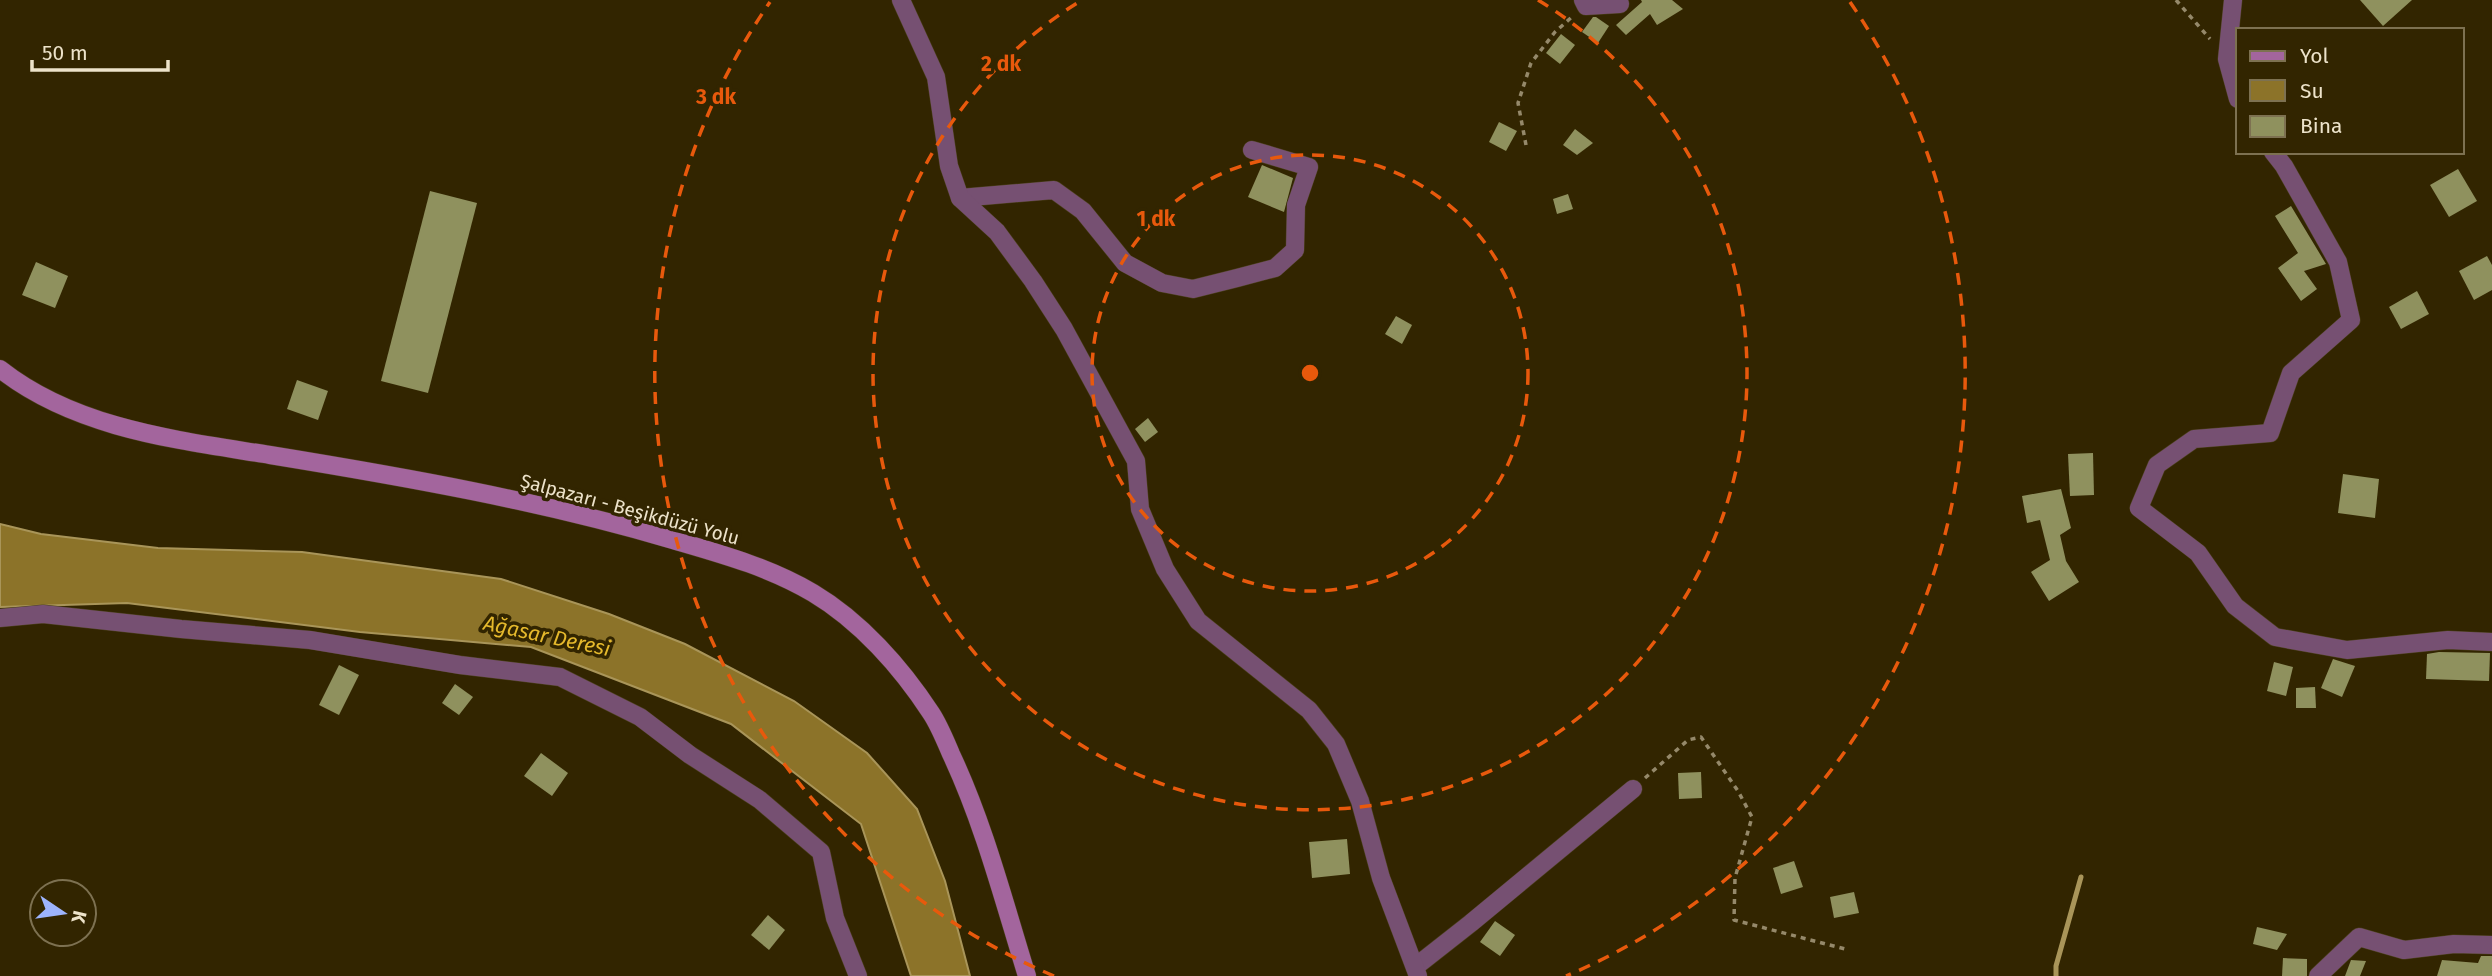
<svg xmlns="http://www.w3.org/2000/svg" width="2492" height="976" viewBox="0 0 2492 976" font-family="'Fira Sans',sans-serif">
  <rect width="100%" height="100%" fill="#322500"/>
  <polygon fill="#8c7329" stroke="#a99559" stroke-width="2" points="0,524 41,534 158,548 302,552 501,579 609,614 685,644 794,701 867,753 917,809 945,881 970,976 911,976 861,824 731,724 531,647 360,632 127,603 0,607"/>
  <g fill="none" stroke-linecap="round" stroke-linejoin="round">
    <polyline stroke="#a99559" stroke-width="5" points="2056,976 2056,966 2081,877"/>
  </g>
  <g fill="#8f915e">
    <polygon points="1641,0 1672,0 1683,9 1657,25 1650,14 1626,35 1616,25 1642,2"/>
    <polygon points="2360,0 2412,0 2383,26"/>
    <polygon points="1593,17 1596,17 1609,26 1598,43 1582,32"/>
    <polygon points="1561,34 1575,45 1560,64 1546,53"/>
    <polygon points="1499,122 1517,131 1506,151 1489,142"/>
    <polygon points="1575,129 1593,143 1577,155 1563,145"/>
    <polygon points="1262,165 1293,178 1284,212 1248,197"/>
    <polygon points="2458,169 2477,201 2449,217 2430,185"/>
    <polygon points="430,191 477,203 428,393 381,381"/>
    <polygon points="1568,194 1573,209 1557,214 1553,199"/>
    <polygon points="2291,206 2326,264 2304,271 2317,289 2301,301 2278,268 2298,253 2275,216"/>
    <polygon points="2487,256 2492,265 2492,290 2474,300 2459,271"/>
    <polygon points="36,262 68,276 55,308 22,295"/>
    <polygon points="2417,291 2429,314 2401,329 2389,307"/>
    <polygon points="1396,316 1412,325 1402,344 1385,334"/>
    <polygon points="297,380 328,391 318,420 287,409"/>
    <polygon points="1148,418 1158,432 1145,442 1135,429"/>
    <polygon points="2093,453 2094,495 2070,496 2068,454"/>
    <polygon points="2343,474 2379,479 2375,518 2338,513"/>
    <polygon points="2061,489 2071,528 2060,535 2066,561 2079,582 2049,601 2031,572 2050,560 2040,520 2027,523 2022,496"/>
    <polygon points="2439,652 2490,653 2489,681 2426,679 2427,654"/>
    <polygon points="2333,659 2355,666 2342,697 2321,688"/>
    <polygon points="2274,662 2293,667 2286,696 2267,691"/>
    <polygon points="339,665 359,675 339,715 319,705"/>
    <polygon points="455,684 473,697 459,715 442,703"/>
    <polygon points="2315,687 2316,708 2296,708 2296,688"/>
    <polygon points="541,753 568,773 552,796 524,776"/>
    <polygon points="1701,772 1702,798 1679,799 1678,773"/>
    <polygon points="1347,839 1350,874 1312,878 1309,842"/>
    <polygon points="1794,861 1803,887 1781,894 1773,868"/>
    <polygon points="1854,892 1859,913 1834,918 1830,897"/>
    <polygon points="768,915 785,930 769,950 751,935"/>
    <polygon points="1495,921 1515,935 1500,956 1480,942"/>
    <polygon points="2257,927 2287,934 2277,950 2253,944"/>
    <polygon points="2481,956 2492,956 2492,976 2437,976 2442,960 2478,963"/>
    <polygon points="2283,958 2307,959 2307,976 2282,976"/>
    <polygon points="2351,960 2366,961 2360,976 2345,976"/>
  </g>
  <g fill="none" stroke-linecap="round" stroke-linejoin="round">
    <defs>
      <g id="minor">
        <polyline points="1583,0 1586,6 1620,4"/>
        <polyline points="2233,0 2227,59 2238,99"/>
        <polyline points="2273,152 2284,166 2338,262 2351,320 2291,373 2270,433 2194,439 2157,465 2139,508 2198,553 2235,606 2275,637 2347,650 2448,640 2492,642"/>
        <polyline points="960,198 1054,190 1083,211 1125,263 1162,283 1193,289 1237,278 1275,268 1295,250 1296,205 1309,167 1252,150"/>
        <polyline points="0,618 43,614 181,629 310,640 460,665 560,677 640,717 690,755 760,800 821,852 835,918 858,976"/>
        <polyline points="1415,967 1471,923 1633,789"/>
        <polyline points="2318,976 2359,937 2404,950 2454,944 2492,945"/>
      </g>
      <polyline id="tertiary" points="901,0 936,77 949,166 960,198 997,232 1033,281 1064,329 1136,461 1140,509 1165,569 1198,621 1309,710 1336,744 1360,801 1381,878 1418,976"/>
      <path id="secondary" d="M0 369C76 429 178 440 270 455 405 477 541 501 673 540 721 554 769 567 813 593 860 621 901 667 931 713 939 725 945 740 951 754 984 824 1004 902 1027 976"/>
    </defs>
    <use href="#minor" stroke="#4c401c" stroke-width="19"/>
    <use href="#tertiary" stroke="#4c401c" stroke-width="19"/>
    <use href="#secondary" stroke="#4c401c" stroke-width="19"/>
    <g stroke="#95896a" stroke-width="3.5" stroke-dasharray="5 5" stroke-linecap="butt">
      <polyline points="2176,0 2210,39"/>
      <polyline points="1526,145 1518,103 1531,63 1555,32 1573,16"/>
      <polyline points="1645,778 1688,740 1701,737 1738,791 1752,817 1735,878 1734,920 1845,949"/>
    </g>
    <use href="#minor" stroke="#765072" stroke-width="18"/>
    <use href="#tertiary" stroke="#765072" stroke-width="18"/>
    <use href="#secondary" stroke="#a3659d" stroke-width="18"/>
  </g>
  <g fill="none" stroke="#e8590c" stroke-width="3.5" stroke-dasharray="12 9">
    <circle cx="1310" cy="373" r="218"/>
    <path d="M1538 0A437 437 0 1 1 1082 0"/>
    <path d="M1054 976A655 655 0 0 1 770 2M1850 2A655 655 0 0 1 1566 976"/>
  </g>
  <g text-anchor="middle" stroke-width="7" stroke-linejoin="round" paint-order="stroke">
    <g font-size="19" fill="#ede3ca" stroke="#322500">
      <text transform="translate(630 509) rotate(15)" y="7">Şalpazarı - Beşikdüzü Yolu</text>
    </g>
    <g font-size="21" font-style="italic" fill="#e5b92c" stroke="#322500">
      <text transform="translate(547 636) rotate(12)" y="7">Ağasar Deresi</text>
    </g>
  </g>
  <circle cx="1310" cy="373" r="10" fill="#e8590c" stroke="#322500" stroke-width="3.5"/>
  <g font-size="21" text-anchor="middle" font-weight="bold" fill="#e8590c" stroke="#322500" stroke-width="7" stroke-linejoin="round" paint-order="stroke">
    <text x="1001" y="71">2 dk</text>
    <text x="716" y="104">3 dk</text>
    <text x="1156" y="226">1 dk</text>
  </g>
  <rect x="2236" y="28" width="228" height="126" fill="#322500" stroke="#7d7151" stroke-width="2"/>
  <rect x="2250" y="51" width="35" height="10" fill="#a3659d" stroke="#7d7151" stroke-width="2"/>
  <text x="2300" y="63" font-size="21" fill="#ede3ca">Yol</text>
  <rect x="2250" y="80" width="35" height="21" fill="#8c7329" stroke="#7d7151" stroke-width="2"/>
  <text x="2300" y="98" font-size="21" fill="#ede3ca">Su</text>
  <rect x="2250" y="116" width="35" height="21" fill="#8f915e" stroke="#7d7151" stroke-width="2"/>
  <text x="2300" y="133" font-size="21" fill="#ede3ca">Bina</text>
  <g transform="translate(63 913) rotate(103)"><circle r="33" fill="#322500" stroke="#7d7151" stroke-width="2"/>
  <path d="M0-5L12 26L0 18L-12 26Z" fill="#9db4fd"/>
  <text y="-10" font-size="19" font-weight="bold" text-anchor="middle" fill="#ede3ca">K</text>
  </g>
  <path d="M32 60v10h136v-10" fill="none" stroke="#ede3ca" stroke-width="3.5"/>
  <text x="42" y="60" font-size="21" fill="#ede3ca" stroke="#322500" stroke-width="5" paint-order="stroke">50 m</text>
</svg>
